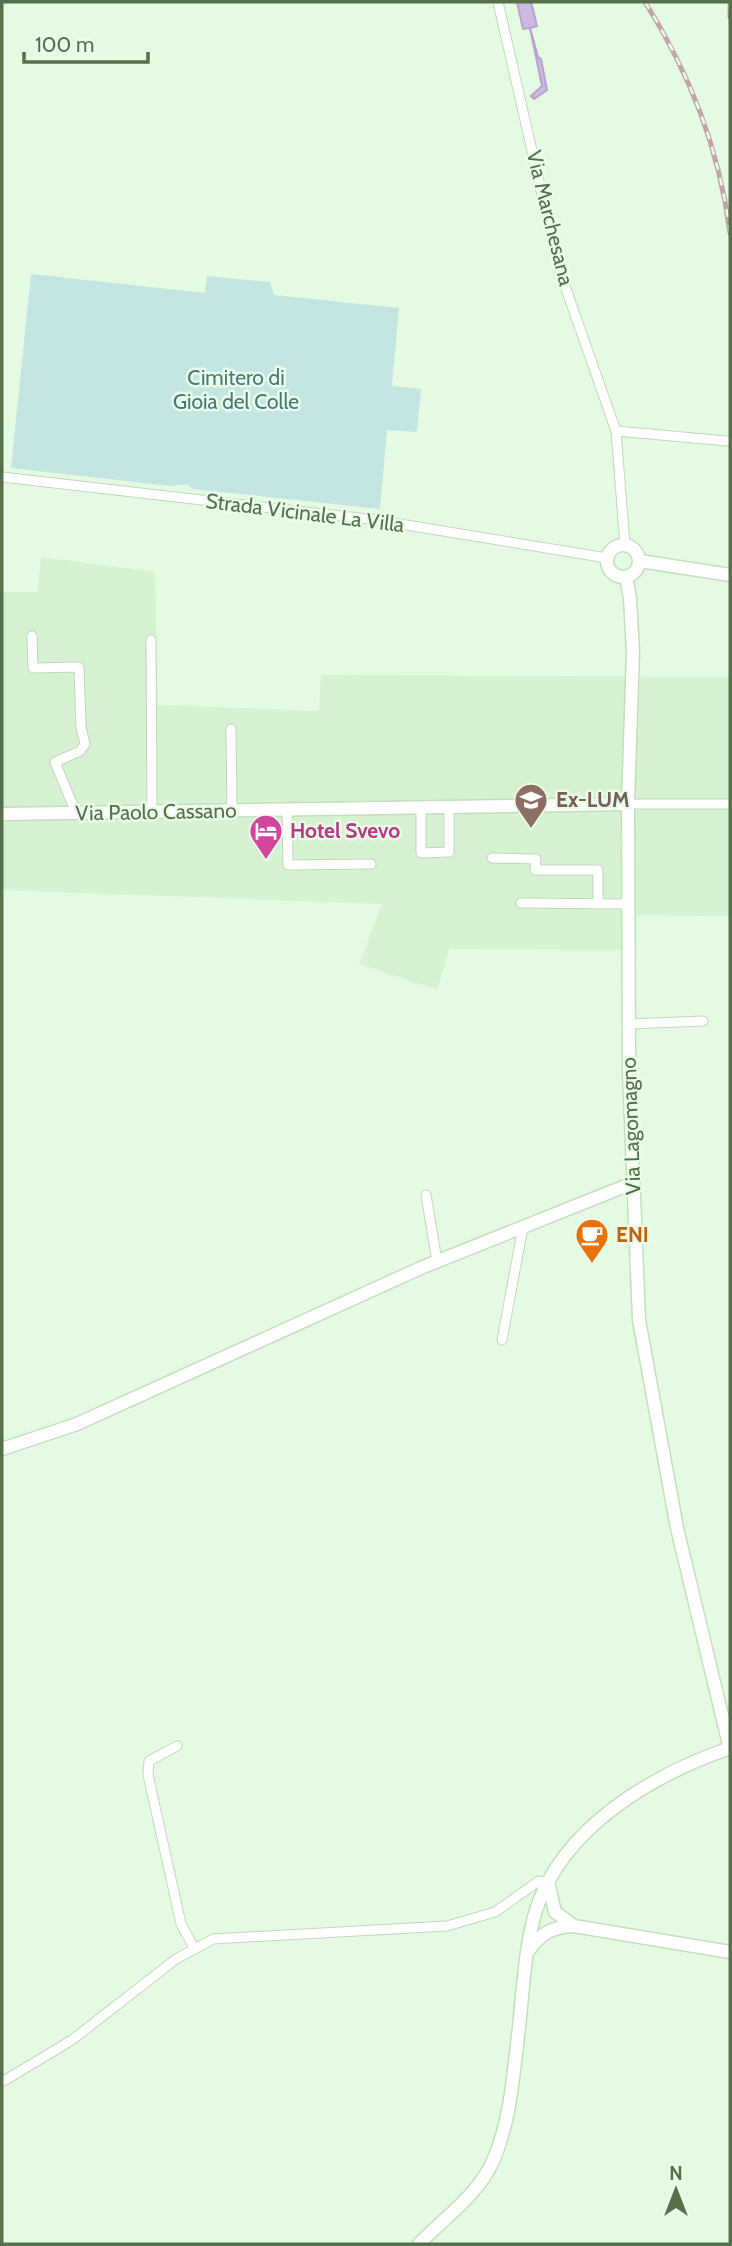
<svg xmlns="http://www.w3.org/2000/svg" width="732" height="2246" viewBox="0 0 732 2246" font-family="Cabin,sans-serif">
  <rect width="100%" height="100%" fill="#e5fae3"/>
  <polygon fill="#d7f1d3" points="41,557 155,572 158,705 319,711 321,675 730,677 730,916 630,915 629,950 449,949 437,990 359,964 382,904 2,890 2,592 37,592"/>
  <polygon fill="#c3e6e3" points="31,274 205,293 207,276 270,282 274,295 399,308 392,386 421,389 417,432 387,430 380,509 193,489 187,484 170,486 11,468"/>
  <polygon fill="#cdbae1" stroke="#b9a1d2" stroke-width="2" points="517,2 531,2 537,26 530,28 538,57 541,59 547,90 534,99 531,96 542,86 530,28 523,29"/>
  <g fill="none" stroke-linecap="round" stroke-linejoin="round">
    <defs>
      <g id="street">
        <polyline points="498,2 559,269 616,431 625,545"/>
        <polyline points="616,431 727,441"/>
        <polyline points="2,477 376,520 607,558"/>
        <polyline points="32,636 33,668 79,667 81,727 85,744 80,751 55,762 76,813"/>
        <polyline points="151,640 152,812"/>
        <polyline points="231,729 232,811"/>
        <polyline points="628,804 730,804"/>
        <polyline points="421,808 421,853 449,852 449,807"/>
        <polyline points="287,810 288,865 371,864"/>
        <polyline points="492,858 536,859 535,870 598,870 598,904"/>
        <polyline points="521,903 629,904"/>
        <polyline points="629,1024 703,1021"/>
        <polyline points="426,1195 437,1261"/>
        <polyline points="502,1340 523,1227"/>
        <polyline points="177,1746 149,1761 148,1775 181,1924 194,1948"/>
        <polyline points="2,2082 72,2040 176,1959 213,1939 447,1926 495,1912 539,1881 548,1882"/>
      </g>
      <g id="secondary">
        <circle cx="623" cy="561" r="16"/>
        <polyline points="640,561 730,575"/>
        <polyline points="626,577 630,598 633,652 628,804 629,1071 639,1320 677,1528 730,1749"/>
        <polyline points="2,814 628,804"/>
        <polyline points="2,1449 77,1424 423,1267 633,1183"/>
        <polyline points="548,1882 555,1912 574,1926"/>
        <path d="M529 1950C542 1932 553 1927 574 1926L730 1952"/>
        <path d="M419 2244C444 2218 478 2195 493 2161 510 2122 513 2078 518 2036 523 1995 524 1950 536 1910 563 1827 652 1775 730 1748"/>
      </g>
    </defs>
    <use href="#street" stroke="#c1d8bb" stroke-width="11"/>
    <use href="#secondary" stroke="#c3dfbc" stroke-width="15"/>
    <use href="#street" stroke="#fff" stroke-width="9"/>
    <use href="#secondary" stroke="#fff" stroke-width="12"/>
    <defs>
      <g id="rail">
        <path d="M645 2C690 74 719 148 730 233"/>
        <polyline points="730,2 730,17"/>
      </g>
    </defs>
    <use href="#rail" stroke="#c2a4a8" stroke-width="5"/>
    <use href="#rail" stroke="#eafde9" stroke-width="2.5" stroke-dasharray="8" stroke-linecap="butt"/>
  </g>
  <defs>
    <symbol id="university-pin" viewBox="-11 -11 22 30"><path d="M0 17L-7.5 6A9.5 9.5 0 1 1 7.5 6Z" fill="#8d6e63" stroke="#eafde9"/><path d="M0-5L7-2L0 1L-7-2ZM-4 1L0 2.5L4 1V4Q0 6-4 4Z" fill="#fff"/></symbol>
    <symbol id="hotel-pin" viewBox="-11 -11 22 30"><path d="M0 17L-7.5 6A9.5 9.5 0 1 1 7.5 6Z" fill="#d1479c" stroke="#eafde9"/><path d="M-6-4.5h1.5V1H6V5H4.5V3h-9V5H-6ZM-4 0a1.8 1.8 0 1 1 3.6 0ZM.5 0V-2.5h3Q6-2.5 6 0Z" fill="#fff"/></symbol>
    <symbol id="cafe-pin" viewBox="-11 -11 22 30"><path d="M0 17L-7.5 6A9.5 9.5 0 1 1 7.5 6Z" fill="#e8710a" stroke="#eafde9"/><path d="M-5.5-4.5H6V0H3Q3 3.5 0 3.5H-2.5Q-5.5 3.5-5.5 0ZM3-3.2v2h1.7v-2ZM-6 4.5H4V6H-6Z" fill="#fff"/></symbol>
  </defs>
  <g fill-rule="evenodd">
    <use href="#university-pin" x="512" y="781" width="38" height="52"/>
    <use href="#hotel-pin" x="247" y="812" width="38" height="52"/>
    <use href="#cafe-pin" x="573" y="1216" width="38" height="52"/>
  </g>
  <g text-anchor="middle" stroke-width="5" stroke-linejoin="round" paint-order="stroke">
    <g font-size="21" fill="#57704c" stroke="#eafde9">
      <text transform="translate(550 218) rotate(76)" y="7">Via Marchesana</text>
      <text transform="translate(305 513) rotate(7)" y="7">Strada Vicinale La Villa</text>
      <text transform="translate(156 812) rotate(-1)" y="7">Via Paolo Cassano</text>
      <text transform="translate(631 1126) rotate(-92)" y="7">Via Lagomagno</text>
    </g>
    <g font-size="21" fill="#48797a" stroke="#eafde9">
      <text x="236" y="385">Cimitero di<tspan x="236" dy="24">Gioia del Colle</tspan></text>
    </g>
    <g font-size="21" font-weight="bold" fill="#785e54" stroke="#eafde9" text-anchor="start">
      <text x="556" y="807">Ex-LUM</text>
    </g>
    <g font-size="21" font-weight="bold" fill="#b23c85" stroke="#eafde9" text-anchor="start">
      <text x="290" y="838">Hotel Svevo</text>
    </g>
    <g font-size="21" font-weight="bold" fill="#c56008" stroke="#eafde9" text-anchor="start">
      <text x="616" y="1242">ENI</text>
    </g>
  </g>
  <rect width="732" height="2246" fill="none" stroke="#57704c" stroke-width="7"/>
  <g transform="translate(676 2190)" stroke="#eafde9" stroke-width="5" paint-order="stroke">
  <path d="M0-5L12 26L0 18L-12 26Z" fill="#57704c"/>
  <text y="-10" font-size="19" font-weight="bold" text-anchor="middle" fill="#57704c">N</text>
  </g>
  <path d="M24 52v10h124v-10" fill="none" stroke="#57704c" stroke-width="3.5"/>
  <text x="35" y="52" font-size="21" fill="#57704c" stroke="#eafde9" stroke-width="5" paint-order="stroke">100 m</text>
</svg>
